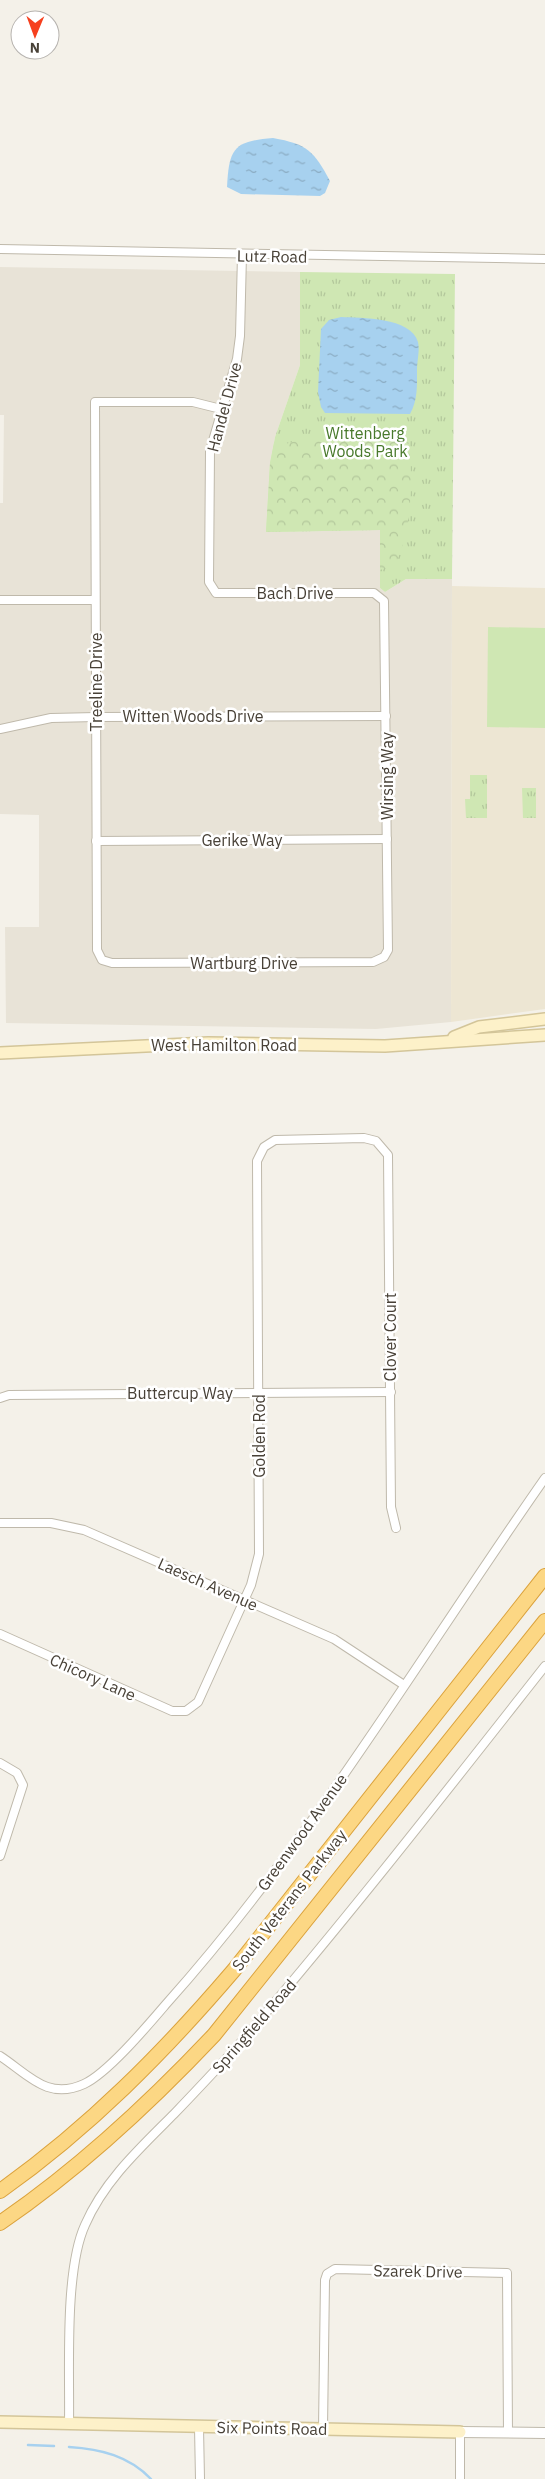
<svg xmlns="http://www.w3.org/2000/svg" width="545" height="2479" viewBox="0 0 545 2479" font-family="'IBM Plex Sans',sans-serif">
  <defs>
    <pattern id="grass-tufts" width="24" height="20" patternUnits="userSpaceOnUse" patternTransform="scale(1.25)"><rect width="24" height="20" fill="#cfe7b3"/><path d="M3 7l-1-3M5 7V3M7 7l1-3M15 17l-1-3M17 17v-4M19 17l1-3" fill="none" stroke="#b3c79b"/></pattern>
    <pattern id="forest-crowns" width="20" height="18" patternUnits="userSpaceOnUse" patternTransform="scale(1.25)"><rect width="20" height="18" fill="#cfe7b3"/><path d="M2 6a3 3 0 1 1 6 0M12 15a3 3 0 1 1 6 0" fill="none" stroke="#b3c79b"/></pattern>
    <pattern id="water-ripples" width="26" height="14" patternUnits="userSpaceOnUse" patternTransform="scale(1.25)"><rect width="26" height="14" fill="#a7d1ef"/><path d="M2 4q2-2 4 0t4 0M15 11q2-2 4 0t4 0" fill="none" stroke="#8aabc2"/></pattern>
  </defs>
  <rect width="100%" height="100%" fill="#f4f1e9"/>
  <polygon fill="#e8e3d7" points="0,267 300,272 300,365 275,437 270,463 266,532 380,530 380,588 385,592 406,579 452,579 451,1022 376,1029 6,1023 5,927 39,927 39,815 0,814 0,503 3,503 4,415 0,415"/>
  <polygon fill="#ede6d3" points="452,586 545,588 545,1009 451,1022"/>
  <g fill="url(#grass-tufts)">
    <polygon points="300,272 455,274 452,579 406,579 385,592 380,588 380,530 266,532 270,463 275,437 300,365"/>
    <polygon points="470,775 487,775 487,818 466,818 465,799 470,799"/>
    <polygon points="522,788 536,788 536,818 523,818"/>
  </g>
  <path fill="url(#forest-crowns)" d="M378 438 400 440 409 444C413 483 412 529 395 565L380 570V530L266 532 270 463 274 443 285 444 304 439Z"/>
  <polygon fill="#cfe7b3" points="488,627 545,628 545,728 487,727"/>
  <g fill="url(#water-ripples)">
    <path d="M273 138C307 144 314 151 330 181L325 193 320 196 241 194 227 187C229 148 234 141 273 138Z"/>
    <path d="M341 317C361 318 411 317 418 342 420 350 417 361 417 369 417 385 418 400 410 414L325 413 321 407 318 392 321 329 329 320Z"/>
  </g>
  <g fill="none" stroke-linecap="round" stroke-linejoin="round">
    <g stroke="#a7d1ef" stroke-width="2.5">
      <polyline points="28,2445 54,2446"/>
      <path d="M69 2447C101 2449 129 2456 151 2479"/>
    </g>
    <defs>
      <g id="minor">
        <polyline points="0,249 545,259"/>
        <polyline points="221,409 193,402 95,402 97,950 102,960 112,963 373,962 384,957 388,950 384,601 374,593 216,593 209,582 210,451 237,359 240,336 242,255"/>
        <polyline points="0,600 95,600"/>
        <polyline points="0,729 51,718 96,717 386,716"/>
        <polyline points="96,841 387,839"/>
        <polyline points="0,1398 9,1395 391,1392"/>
        <polyline points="0,1523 51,1523 84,1530 334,1639 404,1685"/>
        <polyline points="0,1634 172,1711 186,1711 198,1702 251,1585 259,1554 257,1161 264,1147 275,1140 364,1138 376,1141 388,1155 391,1507 396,1528"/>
        <polyline points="0,1763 17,1773 23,1785 0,1856"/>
        <path d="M0 2056C28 2074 47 2101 84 2084 108 2073 149 2024 167 2003 311 1842 421 1655 545 1478"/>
        <path d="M69 2424C70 2372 64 2271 85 2225 104 2181 140 2148 174 2114 197 2090 219 2067 241 2042 346 1920 445 1793 545 1666"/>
        <polyline points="199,2427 200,2479"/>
        <polyline points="323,2429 325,2280 327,2274 335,2269 507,2273 508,2433"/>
        <polyline points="460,2432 460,2479"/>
      </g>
      <polyline id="tertiary" points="460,2432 545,2433"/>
      <g id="secondary">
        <polyline points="454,1037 479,1027 545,1019"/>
        <polyline points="0,1053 208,1043 385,1046 545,1035"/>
        <polyline points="0,2422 460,2432"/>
      </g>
      <g id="trunk">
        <path d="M0 2191C89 2128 164 2052 234 1970L545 1576"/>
        <path d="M0 2223C79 2169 148 2105 214 2035L545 1621"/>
      </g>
    </defs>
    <use href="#minor" stroke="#bfb9ab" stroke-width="10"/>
    <use href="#tertiary" stroke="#bfb9ab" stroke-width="12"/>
    <use href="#secondary" stroke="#d3c599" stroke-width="14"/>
    <use href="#trunk" stroke="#dba23c" stroke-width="16"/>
    <use href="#minor" stroke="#fff" stroke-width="8"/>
    <use href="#tertiary" stroke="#fff" stroke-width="10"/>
    <use href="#secondary" stroke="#fdf1c9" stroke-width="11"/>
    <use href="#trunk" stroke="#fcd784" stroke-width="14"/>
  </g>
  <g text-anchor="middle" stroke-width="5" stroke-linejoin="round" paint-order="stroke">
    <g font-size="16" fill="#484137" stroke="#fff">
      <text transform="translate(272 256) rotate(1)" y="6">Lutz Road</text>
      <text transform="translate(224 407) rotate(-75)" y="6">Handel Drive</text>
      <text x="295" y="599">Bach Drive</text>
      <text transform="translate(96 682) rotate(-90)" y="6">Treeline Drive</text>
      <text x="193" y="722">Witten Woods Drive</text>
      <text transform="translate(387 776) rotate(-90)" y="6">Wirsing Way</text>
      <text x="242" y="846">Gerike Way</text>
      <text x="244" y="969">Wartburg Drive</text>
      <text x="224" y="1051">West Hamilton Road</text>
      <text transform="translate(390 1337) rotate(-90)" y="6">Clover Court</text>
      <text x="180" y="1399">Buttercup Way</text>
      <text transform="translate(259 1436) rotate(-90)" y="6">Golden Rod</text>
      <text transform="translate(208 1584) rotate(24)" y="6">Laesch Avenue</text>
      <text transform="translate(93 1677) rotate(24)" y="6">Chicory Lane</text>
      <text transform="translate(302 1832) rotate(-54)" y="6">Greenwood Avenue</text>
      <text transform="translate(289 1900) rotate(-52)" y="6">South Veterans Parkway</text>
      <text transform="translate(254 2026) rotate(-49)" y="6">Springfield Road</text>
      <text transform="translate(418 2271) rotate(1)" y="6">Szarek Drive</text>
      <text transform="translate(272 2428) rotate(1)" y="6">Six Points Road</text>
    </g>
    <g font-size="16" fill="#48792b" stroke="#fff">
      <text x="365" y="439">Wittenberg<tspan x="365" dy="18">Woods Park</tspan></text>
    </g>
  </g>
  <g transform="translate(35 35) rotate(181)"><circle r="24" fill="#ffffff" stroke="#b6b3af"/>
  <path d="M0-4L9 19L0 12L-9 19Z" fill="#f6401e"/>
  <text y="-8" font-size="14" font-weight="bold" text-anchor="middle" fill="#484137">N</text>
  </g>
</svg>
